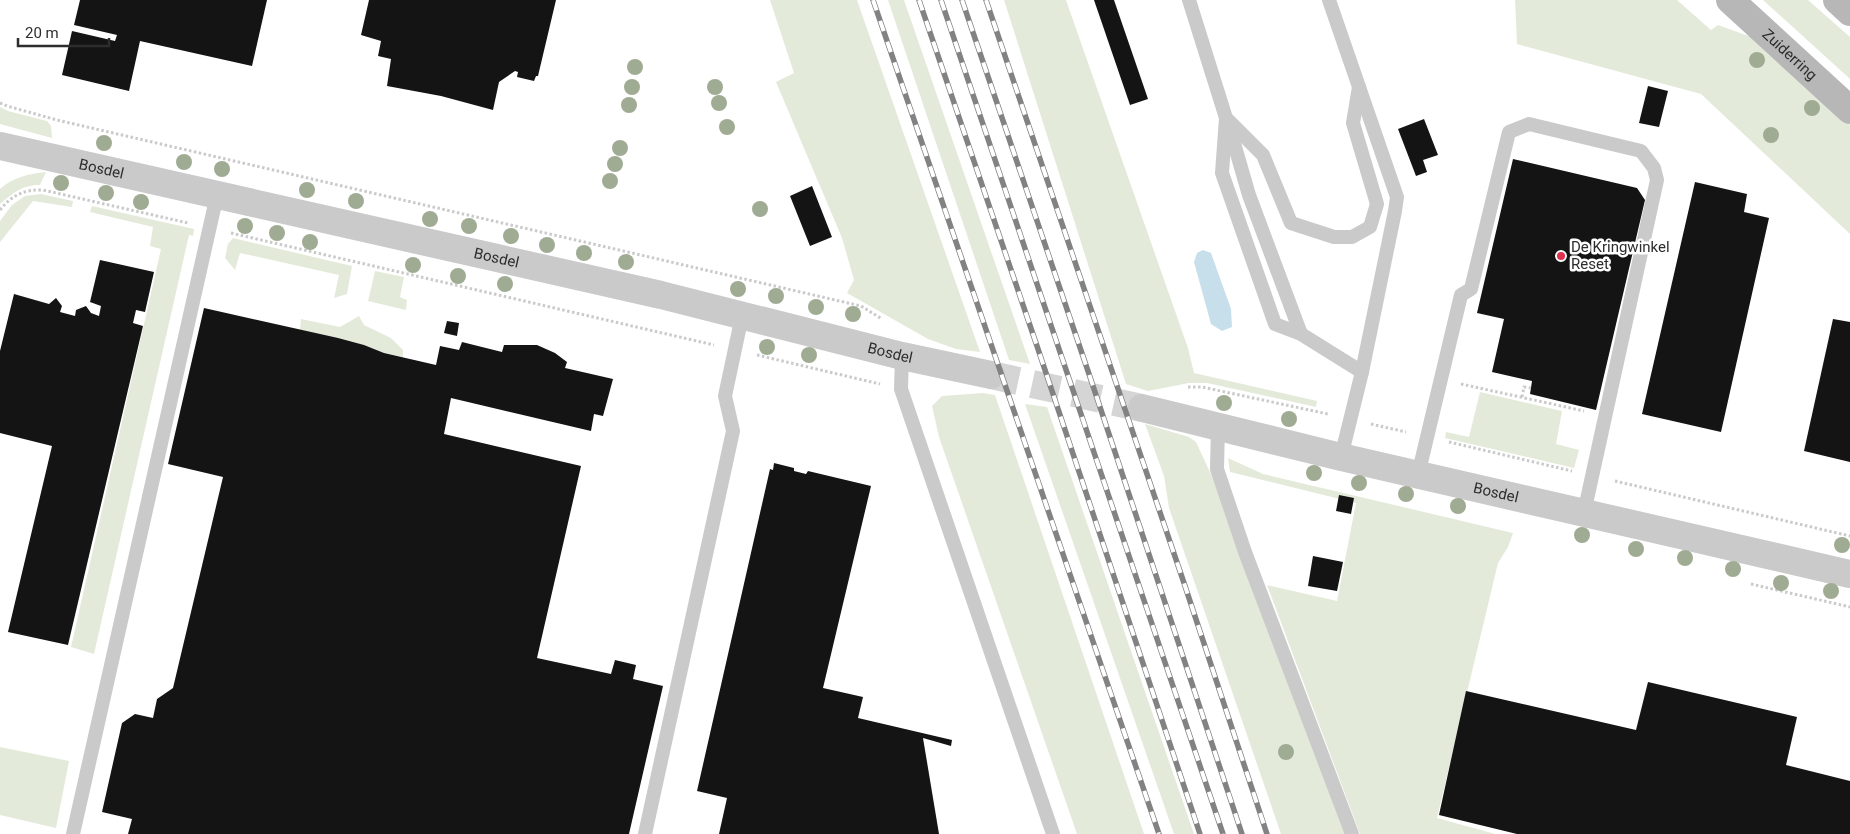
<svg xmlns="http://www.w3.org/2000/svg" width="1850" height="834" viewBox="0 0 1850 834" font-family="Roboto,sans-serif">
  <rect width="100%" height="100%" fill="#fff"/>
  <g fill="#e4eada">
    <polygon points="770,0 857,0 980,352 956,349 928,339 847,293 854,280 842,238 776,82 794,73"/>
    <polygon points="888,0 904,0 1030,364 1009,360"/>
    <polygon points="1004,0 1066,0 1188,348 1194,373 1317,401 1316,407 1207,383 1189,383 1148,391 1126,384"/>
    <polygon points="1515,0 1677,0 1711,30 1718,25 1754,38 1850,125 1850,234 1701,94 1517,44"/>
    <polygon points="1763,0 1808,0 1850,37 1850,79"/>
    <polygon points="0,107 8,111 47,121 51,126 52,138 0,124"/>
    <path d="M46 172 40 185C22 185 13 193 0 204V189C13 177 29 174 46 172Z"/>
    <polygon points="41,194 73,201 72,207 33,201 0,242 0,221 12,205 25,196"/>
    <polygon points="92,206 194,229 193,236 189,235 94,654 71,647 161,249 150,246 153,227 90,212"/>
    <polygon points="233,238 352,266 347,294 334,298 339,275 240,253 235,270 225,258 228,244"/>
    <polygon points="375,271 404,277 400,297 407,300 406,310 368,301"/>
    <polygon points="359,316 364,325 391,338 403,350 403,357 384,353 364,345 300,330 301,319 340,327"/>
    <polygon points="1480,392 1562,411 1556,444 1579,450 1574,468 1445,438 1446,432 1469,437"/>
    <polygon points="983,393 995,395 1144,834 1077,834 939,437 932,406 942,396"/>
    <polygon points="1025,404 1047,407 1194,834 1174,834"/>
    <polygon points="1145,424 1189,437 1196,442 1216,485 1346,834 1281,834 1169,508 1164,476"/>
    <polygon points="1228,458 1263,474 1513,533 1508,547 1498,563 1437,818 1495,834 1360,834 1267,585 1337,601 1356,503 1230,472"/>
    <polygon points="0,747 69,761 56,828 0,815"/>
  </g>
  <polygon fill="#c6dfea" points="1203,250 1211,253 1231,309 1232,327 1222,331 1211,324 1194,262 1197,253"/>
  <g fill="#141414">
    <polygon points="80,0 267,0 252,66 140,41 129,91 62,75 72,31 115,41 117,35 74,25"/>
    <polygon points="369,0 556,0 538,76 536,76 534,81 517,77 518,72 515,71 499,82 493,110 441,96 387,86 391,59 378,56 381,41 361,35"/>
    <polygon points="1094,0 1114,0 1148,99 1130,105"/>
    <polygon points="1648,86 1668,91 1659,127 1639,123"/>
    <polygon points="1424,119 1438,155 1423,160 1427,172 1416,176 1398,129"/>
    <polygon points="1513,159 1637,188 1645,200 1596,410 1530,394 1532,381 1492,372 1504,319 1477,313"/>
    <polygon points="1695,182 1747,194 1744,212 1769,218 1721,432 1642,414"/>
    <polygon points="812,186 832,237 810,246 790,196"/>
    <polygon points="100,260 154,272 145,312 136,310 133,323 143,326 68,645 8,632 52,446 0,433 0,351 14,294 49,304 56,298 62,306 60,312 75,316 76,310 86,306 91,313 99,316 101,306 90,302"/>
    <polygon points="204,308 338,338 364,345 384,353 436,365 440,346 459,350 462,342 502,352 504,345 537,345 555,353 567,362 565,368 613,379 603,416 594,414 591,431 451,398 444,434 581,466 537,658 611,674 615,660 636,665 633,679 663,686 629,834 128,834 132,819 102,812 122,723 135,714 153,718 157,699 173,688 223,477 168,464"/>
    <polygon points="1833,319 1850,322 1850,462 1804,451"/>
    <polygon points="447,321 459,323 457,336 444,333"/>
    <polygon points="774,463 794,468 794,471 806,474 808,471 871,486 823,688 863,697 858,718 952,740 951,746 923,738 939,834 719,834 727,798 697,791 770,469 773,470"/>
    <polygon points="1339,495 1354,498 1351,514 1336,511"/>
    <polygon points="1313,556 1343,562 1337,591 1308,586"/>
    <polygon points="1648,682 1797,717 1786,765 1850,781 1850,834 1517,834 1439,815 1466,691 1636,730"/>
  </g>
  <g fill="none" stroke-linecap="round" stroke-linejoin="round">
    <polyline stroke="#d5d5d5" stroke-width="28" stroke-dasharray="28 14" stroke-linecap="butt" points="991,375 1142,408"/>
    <g stroke="#cacaca" stroke-width="3" stroke-dasharray="2.5 2.5" stroke-linecap="butt">
      <polyline points="0,103 7,106 57,120 861,306 882,319"/>
      <path d="M0 210C11 196 24 189 43 190L188 223"/>
      <polyline points="231,233 714,345"/>
      <polyline points="757,355 880,384"/>
      <polyline points="1461,384 1584,411"/>
      <polyline points="1188,387 1202,387 1328,414"/>
      <polyline points="1522,397 1524,387 1531,388"/>
      <polyline points="1371,424 1406,432"/>
      <polyline points="1449,442 1572,471"/>
      <polyline points="1615,481 1850,536"/>
      <polyline points="1751,584 1850,607"/>
    </g>
    <g stroke="#cacaca" stroke-width="14">
      <polyline points="1189,0 1226,118 1263,155 1291,223 1334,237 1352,237 1370,227 1377,204 1353,123 1359,87"/>
      <polyline points="1329,0 1397,197 1395,211 1362,372 1341,457"/>
      <polyline points="1226,118 1222,173 1275,324 1301,334 1362,372"/>
      <polyline points="1229,126 1249,195 1301,334"/>
      <polyline points="902,356 901,389 1053,834"/>
      <polyline points="1218,426 1217,469 1245,552 1352,834"/>
      <polyline points="1418,475 1461,295 1471,289 1509,132 1529,124 1641,151 1654,168 1657,180 1584,513"/>
      <polyline points="73,834 217,195"/>
      <polyline points="645,834 733,431 725,396 742,316"/>
    </g>
    <g stroke="#cacaca" stroke-width="28">
      <path id="s1" d="M0 146 661 295 902 356 991 375"/>
      <path id="s2" d="M1142 408 1341 457 1850 574"/>
    </g>
    <g stroke="#b7b7b7" stroke-width="28">
      <path id="s3" d="M1730 0 1850 110"/>
      <polyline points="1837,0 1850,12"/>
    </g>
    <defs>
      <g id="rail">
        <polyline points="873,0 1159,834"/>
        <polyline points="919,0 1037,346 1200,834"/>
        <polyline points="941,0 1223,834"/>
        <polyline points="962,0 1089,374 1242,834"/>
        <polyline points="986,0 1184,583 1267,834"/>
      </g>
    </defs>
    <use href="#rail" stroke="#828282" stroke-width="5.5"/>
    <use href="#rail" stroke="#fff" stroke-width="4" stroke-dasharray="11" stroke-linecap="butt"/>
  </g>
  <g fill="#a0ab93">
    <circle cx="1757" cy="60" r="8"/>
    <circle cx="635" cy="67" r="8"/>
    <circle cx="632" cy="87" r="8"/>
    <circle cx="715" cy="87" r="8"/>
    <circle cx="719" cy="103" r="8"/>
    <circle cx="629" cy="105" r="8"/>
    <circle cx="1812" cy="108" r="8"/>
    <circle cx="727" cy="127" r="8"/>
    <circle cx="1771" cy="135" r="8"/>
    <circle cx="104" cy="143" r="8"/>
    <circle cx="620" cy="148" r="8"/>
    <circle cx="184" cy="162" r="8"/>
    <circle cx="615" cy="164" r="8"/>
    <circle cx="222" cy="169" r="8"/>
    <circle cx="610" cy="181" r="8"/>
    <circle cx="61" cy="183" r="8"/>
    <circle cx="307" cy="190" r="8"/>
    <circle cx="106" cy="193" r="8"/>
    <circle cx="356" cy="201" r="8"/>
    <circle cx="141" cy="202" r="8"/>
    <circle cx="760" cy="209" r="8"/>
    <circle cx="430" cy="219" r="8"/>
    <circle cx="245" cy="226" r="8"/>
    <circle cx="469" cy="226" r="8"/>
    <circle cx="277" cy="233" r="8"/>
    <circle cx="511" cy="236" r="8"/>
    <circle cx="310" cy="242" r="8"/>
    <circle cx="547" cy="245" r="8"/>
    <circle cx="584" cy="253" r="8"/>
    <circle cx="626" cy="262" r="8"/>
    <circle cx="413" cy="265" r="8"/>
    <circle cx="458" cy="276" r="8"/>
    <circle cx="505" cy="284" r="8"/>
    <circle cx="738" cy="289" r="8"/>
    <circle cx="776" cy="296" r="8"/>
    <circle cx="816" cy="307" r="8"/>
    <circle cx="853" cy="314" r="8"/>
    <circle cx="767" cy="347" r="8"/>
    <circle cx="809" cy="355" r="8"/>
    <circle cx="1224" cy="403" r="8"/>
    <circle cx="1289" cy="419" r="8"/>
    <circle cx="1314" cy="473" r="8"/>
    <circle cx="1359" cy="483" r="8"/>
    <circle cx="1406" cy="494" r="8"/>
    <circle cx="1458" cy="506" r="8"/>
    <circle cx="1582" cy="535" r="8"/>
    <circle cx="1842" cy="545" r="8"/>
    <circle cx="1636" cy="549" r="8"/>
    <circle cx="1685" cy="558" r="8"/>
    <circle cx="1733" cy="569" r="8"/>
    <circle cx="1781" cy="583" r="8"/>
    <circle cx="1831" cy="591" r="8"/>
    <circle cx="1286" cy="752" r="8"/>
  </g>
  <circle fill="#e1314d" stroke="#fff" stroke-width="2" cx="1561" cy="256" r="5"/>
  <g text-anchor="middle" stroke-width="5" stroke-linejoin="round" paint-order="stroke">
    <g font-size="15" fill="#2d2d2d" stroke="#fff">
      <text dy="5" stroke="none"><textPath href="#s3" startOffset="81">Zuiderring</textPath></text>
      <text dy="5" stroke="none"><textPath href="#s1" startOffset="104">Bosdel</textPath></text>
      <text dy="5" stroke="none"><textPath href="#s1" startOffset="509">Bosdel</textPath></text>
      <text dy="5" stroke="none"><textPath href="#s1" startOffset="914">Bosdel</textPath></text>
      <text dy="5" stroke="none"><textPath href="#s2" startOffset="364">Bosdel</textPath></text>
    </g>
    <g font-size="15" fill="#2d2d2d" stroke="#fff" text-anchor="start">
      <text x="1571" y="252">De Kringwinkel<tspan x="1571" dy="17">Reset</tspan></text>
    </g>
  </g>
  <path d="M18 38v8h91v-8" fill="none" stroke="#2d2d2d" stroke-width="2.5"/>
  <text x="25" y="38" font-size="15" fill="#2d2d2d" stroke="#ffffff" stroke-width="4" paint-order="stroke">20 m</text>
</svg>
